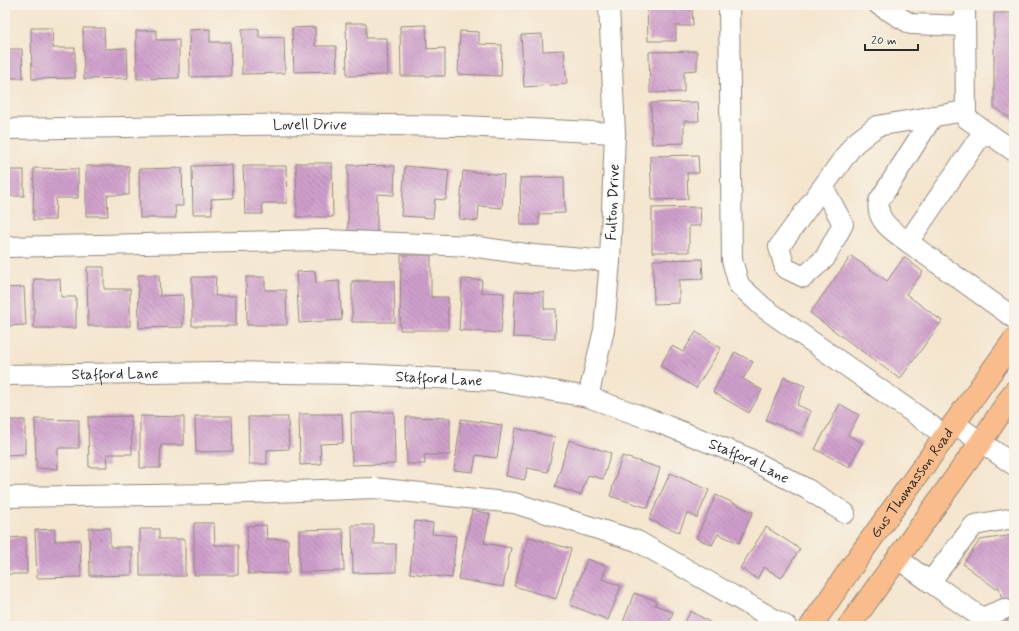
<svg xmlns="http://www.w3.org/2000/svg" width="1019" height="631" viewBox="0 0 1019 631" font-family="Mynerve,sans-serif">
  <defs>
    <pattern id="building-back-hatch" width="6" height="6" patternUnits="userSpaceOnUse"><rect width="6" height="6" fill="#cf9fcc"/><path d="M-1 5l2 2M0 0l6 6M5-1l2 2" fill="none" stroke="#a882a6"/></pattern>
  </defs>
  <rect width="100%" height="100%" fill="#f7f3e8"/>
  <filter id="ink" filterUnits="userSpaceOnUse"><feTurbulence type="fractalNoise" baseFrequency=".025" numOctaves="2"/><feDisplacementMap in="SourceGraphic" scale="8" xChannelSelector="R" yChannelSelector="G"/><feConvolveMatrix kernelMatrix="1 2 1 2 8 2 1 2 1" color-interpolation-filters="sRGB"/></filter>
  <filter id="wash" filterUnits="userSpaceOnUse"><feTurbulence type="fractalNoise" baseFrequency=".012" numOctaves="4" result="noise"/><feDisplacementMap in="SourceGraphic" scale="16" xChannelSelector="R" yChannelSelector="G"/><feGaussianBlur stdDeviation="0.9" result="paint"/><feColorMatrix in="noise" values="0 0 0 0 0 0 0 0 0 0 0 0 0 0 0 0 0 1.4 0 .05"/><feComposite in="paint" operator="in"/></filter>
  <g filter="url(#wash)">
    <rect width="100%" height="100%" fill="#f4e5ce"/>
    <g id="blocks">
      <g fill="url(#building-back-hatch)">
        <polygon points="647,5 692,5 693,26 676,26 676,41 648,41"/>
        <polygon points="994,13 1014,13 1014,121 994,107"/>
        <polygon points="346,23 366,23 366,38 387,38 388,75 347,76"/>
        <polygon points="426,25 427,49 445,48 445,76 401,76 400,26"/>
        <polygon points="315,27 315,46 336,46 337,71 294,72 292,28"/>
        <polygon points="31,28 52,28 53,48 75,48 75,78 32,79"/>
        <polygon points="83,28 104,28 105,49 127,48 128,78 84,79"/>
        <polygon points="210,29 210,42 230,42 231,76 190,77 189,30"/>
        <polygon points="242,29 259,29 259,38 284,37 285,73 242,74"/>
        <polygon points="156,30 156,40 179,40 179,78 137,79 136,31"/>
        <polygon points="460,31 479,32 479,44 502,45 501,76 458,74"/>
        <polygon points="542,34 543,51 564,50 567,84 524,87 521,35"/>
        <polygon points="5,49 22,49 23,78 5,78"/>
        <polygon points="697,51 697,70 684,71 684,92 650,93 649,52"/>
        <polygon points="698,102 699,121 684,121 684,143 652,144 651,103"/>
        <polygon points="698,155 699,173 687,173 688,199 652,200 650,156"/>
        <polygon points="296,163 332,163 333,217 297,217"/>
        <polygon points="232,165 233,198 211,199 212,214 193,214 192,166"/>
        <polygon points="348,165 395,166 394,195 377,194 377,234 348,234"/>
        <polygon points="86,166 129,166 129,195 107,195 108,216 86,216"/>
        <polygon points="243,166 286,166 287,203 262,203 263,214 245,214"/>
        <polygon points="405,166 449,170 446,200 435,199 433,218 401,216"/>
        <polygon points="34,168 78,169 78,198 56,198 55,220 33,220"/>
        <polygon points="182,168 183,206 175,206 176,218 140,218 139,169"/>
        <rect x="5" y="170" width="19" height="26"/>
        <polygon points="463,171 504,175 502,208 479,206 478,221 459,219"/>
        <polygon points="564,177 565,213 539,214 539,225 521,225 520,178"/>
        <polygon points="700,207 701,226 689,226 689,252 652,252 652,208"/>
        <polygon points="401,255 431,255 431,297 448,297 448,330 400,330"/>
        <polygon points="851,256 887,281 904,257 923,272 906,294 942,321 900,379 810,313"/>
        <polygon points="702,259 703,279 679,280 679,303 654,304 653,260"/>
        <polygon points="87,267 104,267 104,289 130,289 130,326 88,326"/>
        <polygon points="315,271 316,283 339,281 342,320 299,323 296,272"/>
        <polygon points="138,275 159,275 160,296 183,295 183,327 139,328"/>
        <polygon points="192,277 216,277 215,296 236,296 236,326 192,326"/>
        <polygon points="246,277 265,277 265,290 286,290 287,325 247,325"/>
        <polygon points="34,279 60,279 61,297 76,297 76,328 34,328"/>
        <polygon points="462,279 482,280 481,292 504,293 501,333 459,330"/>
        <polygon points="352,281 394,281 395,322 352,322"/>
        <polygon points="24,287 26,325 5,326 5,288"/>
        <polygon points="515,291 544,292 544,309 556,309 555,339 513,337"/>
        <polygon points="696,332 721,348 696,388 660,366 672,346 683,352"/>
        <polygon points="735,352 753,362 743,379 762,390 749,413 713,392"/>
        <polygon points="784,377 805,386 797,405 811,411 801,434 766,420"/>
        <polygon points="840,404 859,415 848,435 862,443 849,467 815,449"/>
        <polygon points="394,412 395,464 352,465 351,413"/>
        <polygon points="299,414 342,414 343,443 320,444 321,464 300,465"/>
        <polygon points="131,416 132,454 107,454 108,467 89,467 88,417"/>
        <polygon points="140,416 184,417 184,445 161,445 160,468 140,468"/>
        <polygon points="195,416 232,416 233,451 196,452"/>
        <polygon points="248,417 288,417 289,449 267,450 267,464 249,464"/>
        <polygon points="406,417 450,418 450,455 424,455 425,464 407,464"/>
        <polygon points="35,419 79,420 79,448 58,448 58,469 36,468"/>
        <polygon points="461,419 502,425 497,458 476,455 473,472 454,470"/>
        <polygon points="5,420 25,420 25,454 5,455"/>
        <polygon points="515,428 555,437 548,472 527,468 525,480 506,476"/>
        <polygon points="569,440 611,453 603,479 588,475 581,495 555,487"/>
        <polygon points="622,456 660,468 648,508 610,496"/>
        <polygon points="670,473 709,490 697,518 687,513 679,532 649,520"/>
        <polygon points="716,495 753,512 739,543 718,534 712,545 696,538"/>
        <polygon points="472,510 490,514 484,543 511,548 503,587 458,579"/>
        <polygon points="415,521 433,523 432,534 456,536 452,578 410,573"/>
        <polygon points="194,523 214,523 215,545 238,545 238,575 194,575"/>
        <polygon points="266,525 267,539 288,539 289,573 248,574 247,526"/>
        <polygon points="352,525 374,525 374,544 396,544 396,572 353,573"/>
        <polygon points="766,527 800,549 781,578 764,567 757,579 740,568"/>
        <polygon points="89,528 110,528 110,547 132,547 132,575 90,576"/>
        <polygon points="55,529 55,541 80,540 81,577 37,578 35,530"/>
        <polygon points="140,529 159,529 159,539 185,539 185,576 140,576"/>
        <polygon points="343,529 344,571 299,572 299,530"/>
        <polygon points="1014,535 1014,626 1008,626 999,587 995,588 963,564 980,540"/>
        <polygon points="26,537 27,574 5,574 5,538"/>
        <polygon points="529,537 571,549 556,599 514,586"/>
        <polygon points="587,559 607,566 602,579 621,586 608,620 570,605"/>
        <polygon points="634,593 657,601 655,605 673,612 668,626 626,626 622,625"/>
        <polygon points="691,611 716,626 682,626"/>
      </g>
    </g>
  </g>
  <g filter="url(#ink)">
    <use href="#blocks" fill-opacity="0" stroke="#90887c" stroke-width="1"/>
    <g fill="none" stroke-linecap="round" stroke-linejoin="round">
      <defs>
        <g id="minor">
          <polyline points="729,5 732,260 739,285 764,308 946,436"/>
          <polyline points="879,5 911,24 965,26"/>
          <polyline points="965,5 966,118 1014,151"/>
          <path id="s1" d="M5 129 313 124 463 126 615 133"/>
          <polyline points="984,131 908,242 1014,318"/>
          <polyline points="823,187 843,224 825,258 804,277 785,268 779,247 854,144 877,126 965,111"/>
          <path d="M908 242C894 232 875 221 879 201L933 116"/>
          <polyline points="5,247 325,240 471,246 533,255 610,261"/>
          <path id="s2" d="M5 375 222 372 357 374 495 381 588 397 652 420 746 457 807 489 845 513"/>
          <path id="s3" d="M588 397 604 330 610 261 615 133 609 5"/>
          <polyline points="955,424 1014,465"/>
          <polyline points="5,497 220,494 374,488 514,503 637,541 786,626"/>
          <polyline points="897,558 930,582 974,525 1014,518"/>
          <polyline points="930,582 982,618 1004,609"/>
        </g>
        <g id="major">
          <path id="s4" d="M811 626 862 552 1014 340"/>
          <polyline points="849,626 981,442 1014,392"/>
        </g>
      </defs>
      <use href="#minor" stroke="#90887c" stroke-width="22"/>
      <use href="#major" stroke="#90887c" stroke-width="24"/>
      <use href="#minor" stroke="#fff" stroke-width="20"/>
      <use href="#major" stroke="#f9bc8a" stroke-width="22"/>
    </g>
  </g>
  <g text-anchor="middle" stroke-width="3" stroke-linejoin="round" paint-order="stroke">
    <g font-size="15" fill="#2b2b2b" stroke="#f7f3e8">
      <text dy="5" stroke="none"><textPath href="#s1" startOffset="305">Lovell Drive</textPath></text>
      <text dy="5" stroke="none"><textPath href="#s3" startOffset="197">Fulton Drive</textPath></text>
      <text dy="5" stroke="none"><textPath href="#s2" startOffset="110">Stafford Lane</textPath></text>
      <text dy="5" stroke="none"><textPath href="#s2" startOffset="434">Stafford Lane</textPath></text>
      <text dy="5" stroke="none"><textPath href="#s2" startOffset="758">Stafford Lane</textPath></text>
      <text dy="5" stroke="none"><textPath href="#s4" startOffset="175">Gus Thomasson Road</textPath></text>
    </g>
  </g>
  <rect width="1019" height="631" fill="none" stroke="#f7f3e8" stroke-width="20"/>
  <path d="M865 44v6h53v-6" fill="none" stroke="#2b2b2b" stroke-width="2"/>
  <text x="871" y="44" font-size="12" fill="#2b2b2b" stroke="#f7f3e8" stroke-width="3" paint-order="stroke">20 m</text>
</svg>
